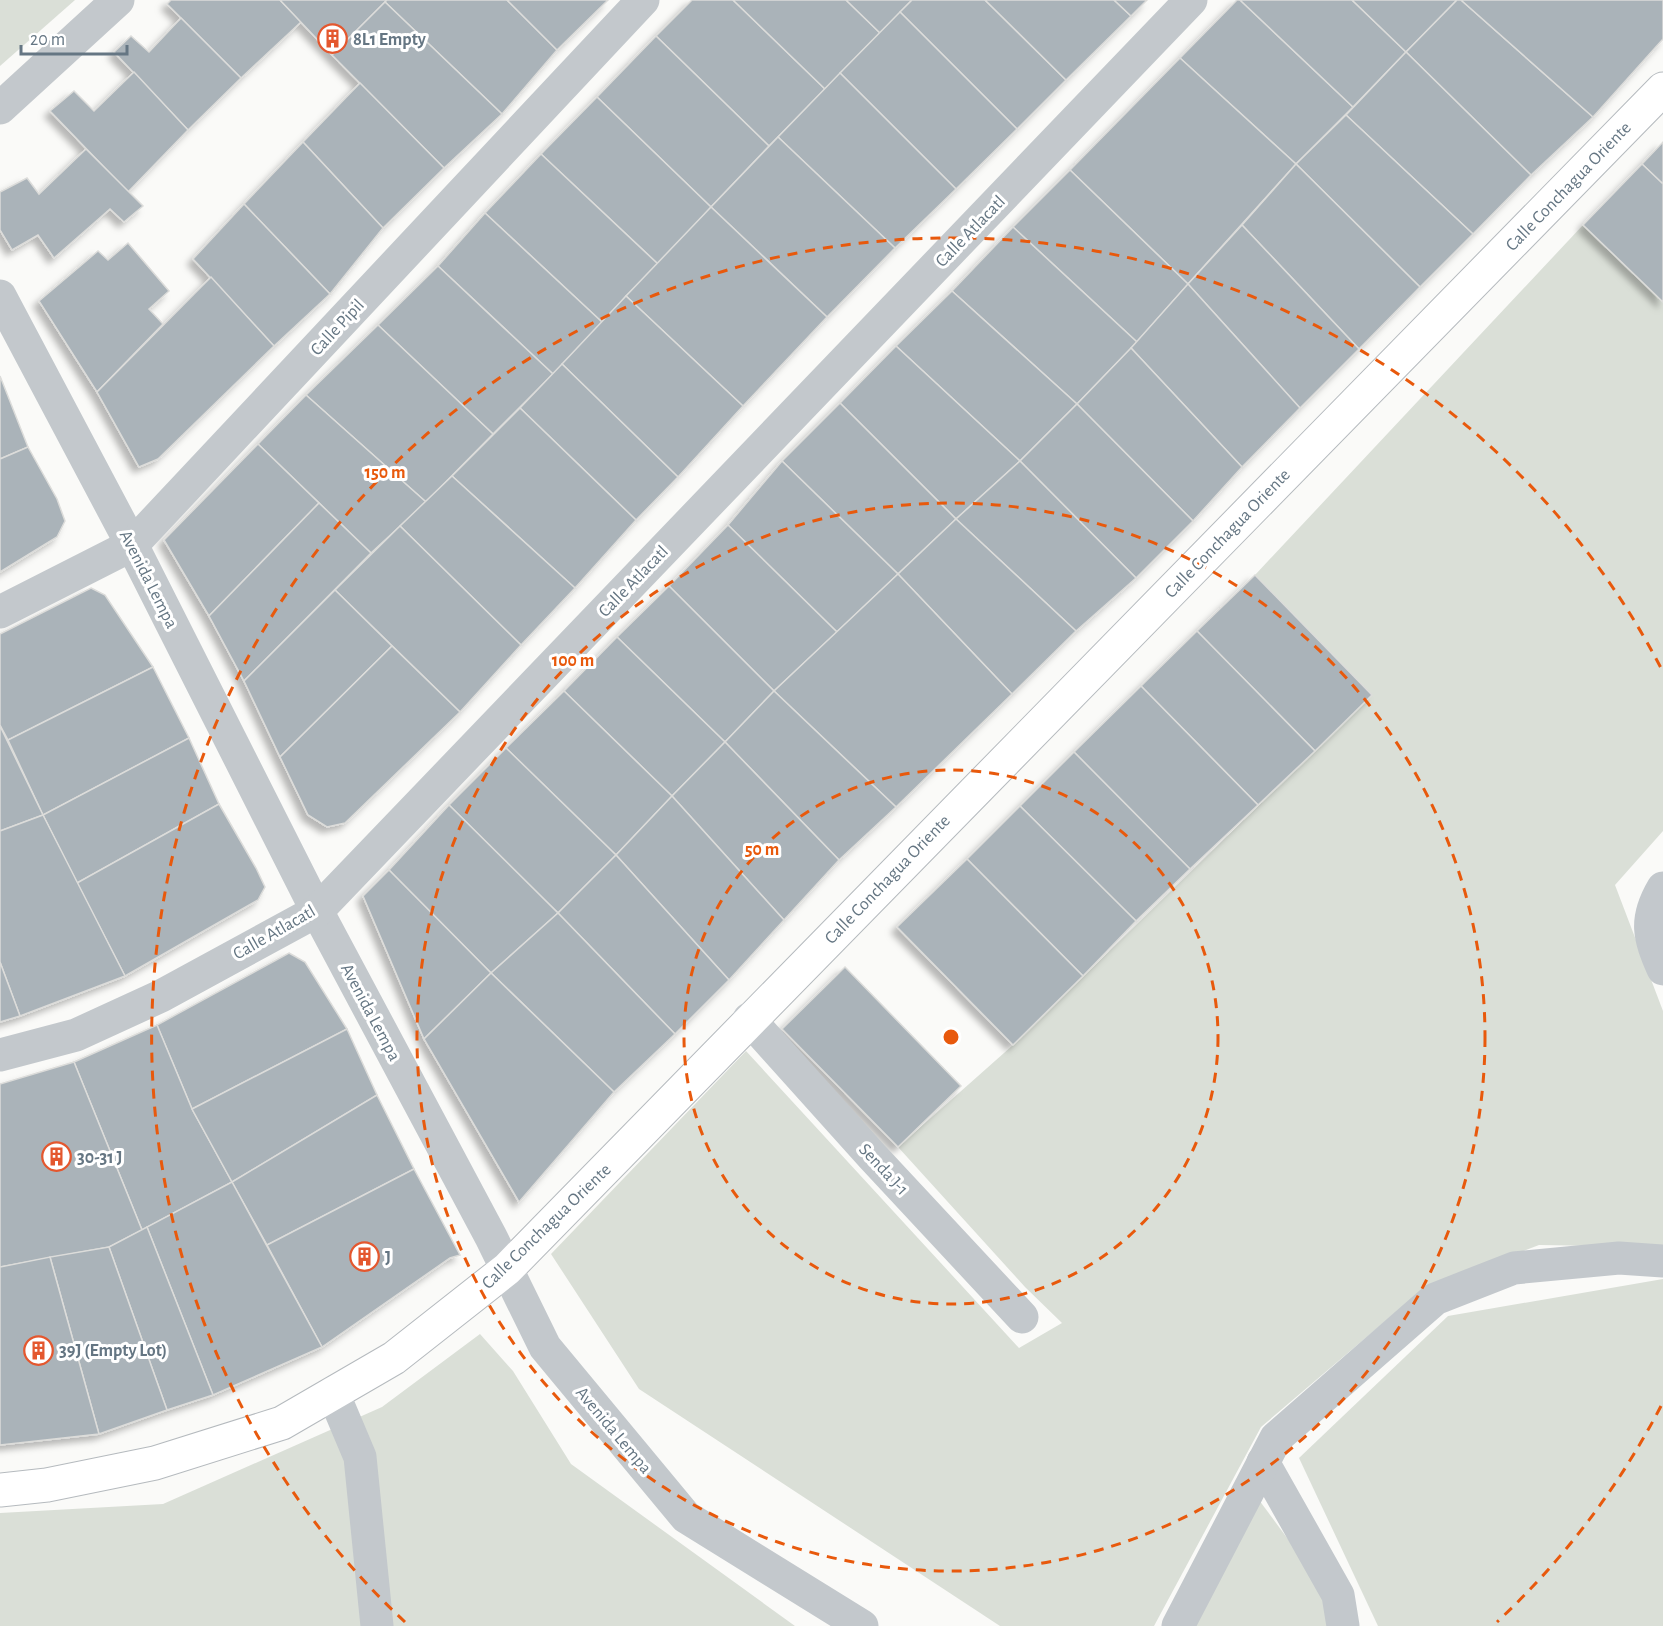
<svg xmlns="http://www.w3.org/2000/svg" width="1663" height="1626" viewBox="0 0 1663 1626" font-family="'Alegreya Sans',sans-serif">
  <defs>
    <filter id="shadow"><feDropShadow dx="-5.5" dy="5.5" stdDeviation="3" flood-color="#0004"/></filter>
  </defs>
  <rect width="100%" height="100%" fill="#fafaf8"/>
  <g fill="#dadfd7">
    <polygon points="0,0 75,0 0,66"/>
    <polygon points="1583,225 1663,302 1663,831 1615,885 1663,1011 1663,1247 1539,1245 1423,1289 1261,1427 1154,1626 1000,1626 639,1389 551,1254 746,1051 1019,1348 1062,1323 1025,1287 898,1147 1013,1045 1372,695 1255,575"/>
    <polygon points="1663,1279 1663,1626 1378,1626 1299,1458 1448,1316"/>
    <polygon points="480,1334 513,1371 571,1464 795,1626 0,1626 0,1513 163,1504 382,1407"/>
    <polygon points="1259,1500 1296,1550 1327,1603 1329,1626 1190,1626"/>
  </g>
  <g fill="#aab3b9" stroke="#dcdcda" stroke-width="1.5" filter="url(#shadow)">
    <polygon points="171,0 280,0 301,22 241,78 167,4"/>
    <polygon points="280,0 387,0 332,55"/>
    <polygon points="387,0 507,0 557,50 502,114 385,2"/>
    <polygon points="507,0 608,0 557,50"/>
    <polygon points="692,0 733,0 825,89 769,146 656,36"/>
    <polygon points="733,0 846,0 880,33 825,89"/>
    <polygon points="846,0 912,0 880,33"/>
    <polygon points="912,0 985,0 1066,80 1017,129 900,12"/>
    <polygon points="985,0 1114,0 1131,16 1066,80"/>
    <polygon points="1114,0 1147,0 1131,16"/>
    <polygon points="1237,0 1240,0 1353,107 1296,164 1180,58"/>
    <polygon points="1240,0 1352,0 1406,52 1353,107"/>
    <polygon points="1352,0 1457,0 1406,52"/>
    <polygon points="1457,0 1461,0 1593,117 1531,175 1406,52"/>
    <polygon points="1461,0 1663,0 1663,39 1593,117"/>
    <polygon points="385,2 502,114 444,168 332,55"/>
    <polygon points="900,12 1017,129 956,189 840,73"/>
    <polygon points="181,18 241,78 188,130 114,52 131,36 149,52"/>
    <polygon points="656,36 769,146 711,207 597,97"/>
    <polygon points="1406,52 1531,175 1473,234 1346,115"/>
    <polygon points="1180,58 1296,164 1188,284 1070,170"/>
    <polygon points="134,72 188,130 128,192 50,111 74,91 94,111"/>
    <polygon points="840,73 956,189 895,248 778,137"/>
    <polygon points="360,83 444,168 383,228 303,142"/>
    <polygon points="597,97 711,207 659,265 541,154"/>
    <polygon points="1346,115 1473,234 1420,287 1296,164"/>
    <polygon points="778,137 895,248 827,317 711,207"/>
    <polygon points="303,142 383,228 330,294 244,204"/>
    <polygon points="1663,142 1663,184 1642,164"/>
    <polygon points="86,149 143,206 124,222 110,209 54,258 38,235 12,250 0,230 0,192 27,178 39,194"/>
    <polygon points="541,154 659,265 626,296 603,323 485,213"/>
    <polygon points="1296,164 1420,287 1359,349 1242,225"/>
    <polygon points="1642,164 1663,184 1663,302 1583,225"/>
    <polygon points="1070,170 1188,284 1137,342 1013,227"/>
    <polygon points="244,204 330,294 274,346 193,259"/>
    <polygon points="711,207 827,317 743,406 626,296"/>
    <polygon points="485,213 603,323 553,374 438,266"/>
    <polygon points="1242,225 1359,349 1300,408 1188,284"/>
    <polygon points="1013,227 1137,342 1077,404 952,291"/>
    <polygon points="128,243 169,291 149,309 163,324 97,392 39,301 98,251 108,260"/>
    <polygon points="438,266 553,374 493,434 378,325"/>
    <polygon points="211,277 274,346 158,459 139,467 97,392"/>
    <polygon points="1188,284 1300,408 1242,467 1131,348"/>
    <polygon points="952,291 1077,404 1020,461 896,346"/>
    <polygon points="626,296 743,406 678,477 562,364"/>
    <polygon points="378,325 493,434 426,502 306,395"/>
    <polygon points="896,346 1020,461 956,519 840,403"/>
    <polygon points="1131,348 1242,467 1193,521 1077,404"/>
    <polygon points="562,364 678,477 636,520 520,408"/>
    <polygon points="0,376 28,447 0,459"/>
    <polygon points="306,395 426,502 371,553 258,444"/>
    <polygon points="840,403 956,519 898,574 782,461"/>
    <polygon points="1077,404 1193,521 1136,578 1020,461"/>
    <polygon points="520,408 636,520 575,588 452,476"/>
    <polygon points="258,444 319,503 209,616 164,540"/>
    <polygon points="28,447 57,499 65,521 57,537 0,572 0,459"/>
    <polygon points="782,461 898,574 837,632 728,525"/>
    <polygon points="1020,461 1136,578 1076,631 956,519"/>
    <polygon points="452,476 575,588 521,645 400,526"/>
    <polygon points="319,503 371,553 244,681 209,616"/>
    <polygon points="956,519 1076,631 1012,694 898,574"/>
    <polygon points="728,525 837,632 774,691 669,586"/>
    <polygon points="400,526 521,645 460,712 335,590"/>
    <polygon points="898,574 1012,694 896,807 774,691"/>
    <polygon points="1255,575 1372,695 1315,751 1197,631"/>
    <polygon points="669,586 774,691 725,742 617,637"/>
    <polygon points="91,588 105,595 153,667 8,740 0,725 0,634"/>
    <polygon points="335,590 392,646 280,757 244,681"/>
    <polygon points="1197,631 1315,751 1258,805 1141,686"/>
    <polygon points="617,637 725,742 672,796 564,691"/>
    <polygon points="392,646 460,712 345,823 327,827 308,815 280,757"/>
    <polygon points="153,667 189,738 43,815 8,740"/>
    <polygon points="1141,686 1258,805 1190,869 1074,752"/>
    <polygon points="564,691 672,796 616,855 506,748"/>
    <polygon points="774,691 896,807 839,860 725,742"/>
    <polygon points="0,726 43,815 0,831"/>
    <polygon points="189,738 219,804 77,883 43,815"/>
    <polygon points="725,742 839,860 784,920 672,796"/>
    <polygon points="506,748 616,855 558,913 449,805"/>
    <polygon points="1074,752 1190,869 1136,921 1020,806"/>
    <polygon points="672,796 784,920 729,980 616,855"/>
    <polygon points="219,804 256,868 265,887 258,900 125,976 77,883"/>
    <polygon points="449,805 558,913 491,973 389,870"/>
    <polygon points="1020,806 1136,921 1083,976 967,859"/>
    <polygon points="43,815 125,976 20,1016 0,962 0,831"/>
    <polygon points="616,855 729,980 675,1034 558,913"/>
    <polygon points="967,859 1083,976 1013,1045 897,927"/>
    <polygon points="389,870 491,973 424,1039 363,896"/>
    <polygon points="558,913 675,1034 614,1092 491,973"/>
    <polygon points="289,953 305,962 347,1029 192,1109 157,1025"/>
    <polygon points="0,962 20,1016 0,1022"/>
    <polygon points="845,967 961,1086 898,1147 782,1029"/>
    <polygon points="491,973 614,1092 519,1202 424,1039"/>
    <polygon points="157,1025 192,1109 232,1182 142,1230 74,1062"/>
    <polygon points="347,1029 377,1095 232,1182 192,1109"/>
    <polygon points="74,1062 142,1230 109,1247 0,1267 0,1084"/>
    <polygon points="377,1095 414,1169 267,1245 232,1182"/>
    <polygon points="414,1169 460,1255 450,1258 322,1347 267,1245"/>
    <polygon points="232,1182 322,1347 213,1395 147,1227"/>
    <polygon points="147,1227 213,1395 167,1410 109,1247"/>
    <polygon points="109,1247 167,1410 99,1434 50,1257"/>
    <polygon points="50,1257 99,1434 0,1445 0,1267"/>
  </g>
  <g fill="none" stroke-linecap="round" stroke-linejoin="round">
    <defs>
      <polyline id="major" points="0,1490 47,1485 155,1463 282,1423 394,1358 507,1269 1663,89"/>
    </defs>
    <use href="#major" stroke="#b5babe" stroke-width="35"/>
    <g stroke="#c3c8cc" stroke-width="33">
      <polyline points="0,108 118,0"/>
      <polyline points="0,296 132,545 317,911 491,1237 545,1347 686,1517 862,1626"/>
      <polyline points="0,612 132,545 643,0"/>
      <path d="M1663 888C1644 920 1649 937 1663 969"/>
      <polyline points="749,1019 872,1156 1022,1317"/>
      <polyline points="0,1055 76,1035 161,996 317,911 1191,0"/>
      <polyline points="333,1393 360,1457 377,1626"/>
      <polyline points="1263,1462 1338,1595 1343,1626"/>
      <polyline points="1178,1626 1276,1438 1435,1299 1514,1268 1619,1258 1663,1261"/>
    </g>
    <use href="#major" stroke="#fff" stroke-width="33"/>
  </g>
  <g fill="none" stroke="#e8590c" stroke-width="3" stroke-dasharray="10 8">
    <circle cx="951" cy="1037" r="267"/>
    <circle cx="951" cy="1037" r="534"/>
    <path d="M1661 1406A800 800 0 0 1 1497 1622M405 1622A800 800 0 1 1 1661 668"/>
  </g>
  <defs>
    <symbol id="building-ring" viewBox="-11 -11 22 22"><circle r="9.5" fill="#fff" stroke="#e4572e" stroke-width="1.5"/><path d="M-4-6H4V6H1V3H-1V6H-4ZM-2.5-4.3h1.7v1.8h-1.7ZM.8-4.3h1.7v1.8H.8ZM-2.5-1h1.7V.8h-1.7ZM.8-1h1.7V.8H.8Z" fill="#e4572e"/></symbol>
  </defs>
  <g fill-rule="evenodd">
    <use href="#building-ring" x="316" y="22" width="33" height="33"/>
    <use href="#building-ring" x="40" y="1140" width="33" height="33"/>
    <use href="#building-ring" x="348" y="1240" width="33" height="33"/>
    <use href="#building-ring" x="22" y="1334" width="33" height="33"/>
  </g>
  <g text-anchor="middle" stroke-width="6" stroke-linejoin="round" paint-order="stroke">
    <g font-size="18" font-weight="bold" fill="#657683" stroke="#fff" text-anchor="start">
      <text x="353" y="45">8L1 Empty</text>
      <text x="77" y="1163">30-31 J</text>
      <text x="385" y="1263">J</text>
      <text x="59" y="1356">39J (Empty Lot)</text>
    </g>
    <g font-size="18" fill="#657683" stroke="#fff">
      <text transform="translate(1568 186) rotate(-46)" y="6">Calle Conchagua Oriente</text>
      <text transform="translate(970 231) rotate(-46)" y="6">Calle Atlacatl</text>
      <text transform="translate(337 327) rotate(-47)" y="6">Calle Pipil</text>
      <text transform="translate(1227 533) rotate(-46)" y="6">Calle Conchagua Oriente</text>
      <text transform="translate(149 579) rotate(63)" y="6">Avenida Lempa</text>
      <text transform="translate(633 581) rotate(-46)" y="6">Calle Atlacatl</text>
      <text transform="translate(887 879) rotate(-46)" y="6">Calle Conchagua Oriente</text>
      <text transform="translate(274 932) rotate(-30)" y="6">Calle Atlacatl</text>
      <text transform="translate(371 1012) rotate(62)" y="6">Avenida Lempa</text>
      <text transform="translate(884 1169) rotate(47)" y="6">Senda J-1</text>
      <text transform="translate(546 1226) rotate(-44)" y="6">Calle Conchagua Oriente</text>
      <text transform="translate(614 1430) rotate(50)" y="6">Avenida Lempa</text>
    </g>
  </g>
  <circle cx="951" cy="1037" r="9" fill="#e8590c" stroke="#fff" stroke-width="3"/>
  <g font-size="18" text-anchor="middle" font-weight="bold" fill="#e8590c" stroke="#fff" stroke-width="6" stroke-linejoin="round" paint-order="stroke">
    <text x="385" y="478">150 m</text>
    <text x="573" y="666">100 m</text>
    <text x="762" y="855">50 m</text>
  </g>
  <path d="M21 45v9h106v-9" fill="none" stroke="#657683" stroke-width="3"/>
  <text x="30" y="45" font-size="18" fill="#657683" stroke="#ffffff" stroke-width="4.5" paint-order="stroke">20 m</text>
</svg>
